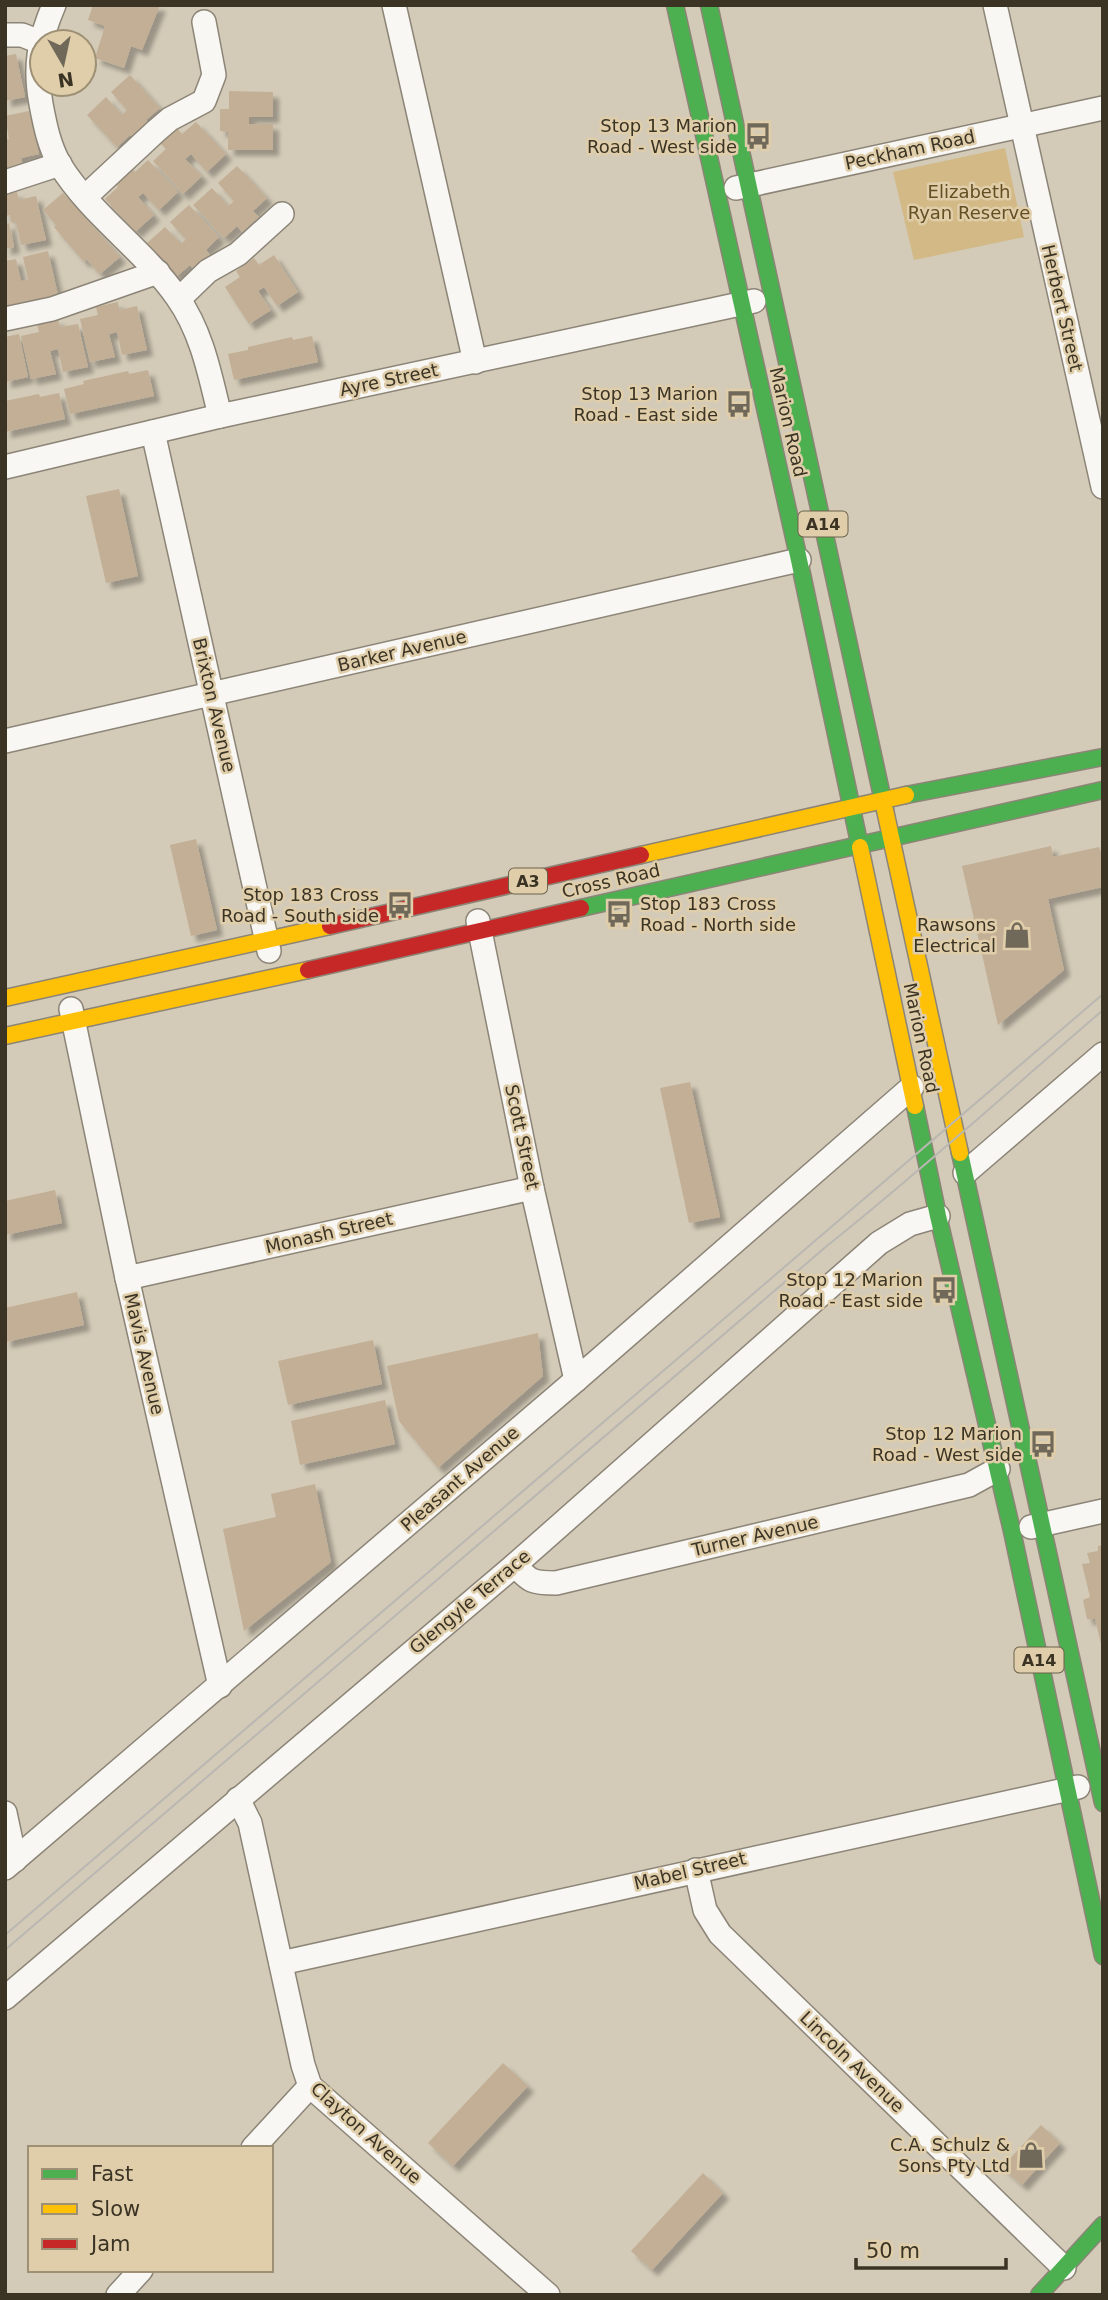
<svg xmlns="http://www.w3.org/2000/svg" width="1108" height="2300" viewBox="0 0 1108 2300" font-family="'DejaVu Sans',sans-serif">
  <defs>
    <filter id="shadow"><feDropShadow dx="6" dy="6" stdDeviation="2" flood-color="#0004"/></filter>
  </defs>
  <rect width="100%" height="100%" fill="#d3cab7"/>
  <polygon fill="#d2b985" points="1005,148 1024,237 914,260 893,172"/>
  <g fill="#c2af96" filter="url(#shadow)">
    <polygon points="93,5 160,5 142,50 131,46 124,68 95,58 105,26 88,20"/>
    <polygon points="16,54 25,97 5,101 5,56"/>
    <polygon points="130,75 160,108 146,120 152,126 136,141 130,135 117,147 87,115 106,97 122,115 127,110 111,92"/>
    <polygon points="229,91 273,92 273,117 249,117 249,124 273,124 273,150 228,150 228,132 220,131 220,109 229,109"/>
    <polygon points="29,111 39,154 21,158 23,166 5,170 5,140 9,139 5,116"/>
    <polygon points="196,122 226,154 207,172 191,154 185,159 202,176 183,194 153,161 166,149 160,143 177,128 182,134"/>
    <polygon points="148,160 178,192 159,210 143,193 138,197 154,215 135,232 105,199 118,187 113,181 129,166 135,172"/>
    <polygon points="237,166 267,198 253,211 259,217 242,232 237,226 224,238 193,205 212,188 228,206 234,201 218,183"/>
    <polygon points="17,192 19,200 36,196 46,240 21,245 16,222 12,223 10,215 5,216 5,194"/>
    <polygon points="63,193 120,257 100,274 86,259 84,262 54,227 56,225 43,210"/>
    <polygon points="189,205 219,237 206,250 211,256 195,271 190,265 176,277 146,244 165,227 181,244 186,239 170,222"/>
    <polygon points="9,223 14,247 5,249 5,224"/>
    <polygon points="48,251 58,295 39,299 41,307 20,311 18,304 5,306 5,261 16,259 21,281 28,280 23,257"/>
    <polygon points="274,255 298,292 277,306 264,287 258,291 271,310 249,324 225,287 240,277 236,271 254,258 259,265"/>
    <polygon points="118,302 119,310 137,306 147,350 122,355 117,332 109,334 115,357 90,362 80,319 98,315 96,307"/>
    <polygon points="58,319 60,327 78,324 88,367 63,372 58,349 50,351 56,374 31,379 21,336 39,332 37,324"/>
    <polygon points="19,334 28,377 5,382 5,337"/>
    <polygon points="312,336 318,362 234,380 228,354 248,350 248,347 292,337 293,340"/>
    <polygon points="148,370 154,396 70,414 64,389 84,384 83,381 128,371 129,374"/>
    <polygon points="59,393 65,419 5,432 5,401 39,394 40,397"/>
    <polygon points="119,489 138,576 106,583 86,496"/>
    <polygon points="196,839 217,930 191,936 170,845"/>
    <polygon points="1051,846 1053,857 1099,847 1103,857 1103,887 1048,899 1064,970 998,1025 962,866"/>
    <polygon points="690,1082 720,1217 689,1223 660,1088"/>
    <polygon points="55,1190 62,1223 5,1235 5,1201"/>
    <polygon points="77,1292 84,1325 5,1342 5,1308"/>
    <polygon points="538,1333 543,1376 438,1468 399,1421 387,1366"/>
    <polygon points="373,1340 382,1384 288,1405 278,1361"/>
    <polygon points="385,1400 395,1444 300,1465 291,1421"/>
    <polygon points="315,1484 331,1562 244,1631 223,1529 276,1517 271,1494"/>
    <polygon points="1103,1545 1103,1648 1102,1648 1095,1619 1087,1619 1083,1600 1090,1597 1082,1564 1090,1563 1087,1553 1098,1551 1098,1546"/>
    <polygon points="503,2063 528,2086 453,2166 428,2143"/>
    <polygon points="1041,2125 1060,2143 1022,2185 1002,2167"/>
    <polygon points="703,2173 723,2193 652,2270 631,2251"/>
  </g>
  <g fill="none" stroke-linecap="round" stroke-linejoin="round">
    <defs>
      <g id="street">
        <path d="M54 5C39 40 34 66 41 104 45 125 49 146 60 165 91 215 143 249 177 297 202 332 210 375 220 416"/>
        <polyline points="394,5 475,362"/>
        <polyline points="995,5 1103,487"/>
        <polyline points="5,35 22,35 40,42"/>
        <polyline points="5,182 60,164"/>
        <polyline points="736,188 1103,108"/>
        <polyline points="85,197 156,131 170,119 204,101 214,75 204,22"/>
        <polyline points="179,299 208,271 238,254 282,214"/>
        <polyline points="5,319 52,309 158,272"/>
        <polyline points="153,432 269,951"/>
        <polyline points="5,467 220,416 754,301"/>
        <polyline points="5,741 799,560"/>
        <polyline points="478,921 532,1188 576,1380"/>
        <polyline points="71,1009 127,1278 220,1686"/>
        <polyline points="965,1173 1103,1054"/>
        <polyline points="127,1278 532,1188"/>
        <polyline points="1031,1527 1103,1511"/>
        <path d="M515 1565C530 1582 533 1583 556 1583L969 1485 998 1469"/>
        <polyline points="238,1799 250,1823 303,2065 310,2086 548,2295"/>
        <polyline points="5,1813 15,1860"/>
        <polyline points="5,1868 576,1380 912,1087"/>
        <polyline points="696,1870 705,1910 720,1934 1064,2268"/>
        <polyline points="281,1963 1078,1787"/>
        <polyline points="5,1998 515,1565 879,1243 910,1224 938,1216"/>
        <polyline points="253,2148 310,2086"/>
        <polyline points="118,2295 141,2270"/>
      </g>
      <g id="fast">
        <polyline points="675,5 799,560 860,847"/>
        <polyline points="709,5 885,810"/>
        <polyline points="906,795 1103,757"/>
        <polyline points="581,908 1103,790"/>
        <polyline points="915,1106 938,1216 1012,1531 1103,1956"/>
        <polyline points="960,1153 1103,1803"/>
        <polyline points="1039,2295 1103,2225"/>
      </g>
      <g id="slow">
        <polyline points="885,810 960,1153"/>
        <polyline points="860,847 915,1106"/>
        <polyline points="641,855 906,795"/>
        <polyline points="5,998 330,926"/>
        <polyline points="5,1036 308,970"/>
      </g>
      <g id="jam">
        <polyline points="330,926 641,855"/>
        <polyline points="308,970 581,908"/>
      </g>
    </defs>
    <use href="#street" stroke="#8c8577" stroke-width="26"/>
    <use href="#fast" stroke="#8c8577" stroke-width="19"/>
    <use href="#slow" stroke="#8c8577" stroke-width="19"/>
    <use href="#jam" stroke="#8c8577" stroke-width="19"/>
    <use href="#street" stroke="#f8f7f4" stroke-width="23"/>
    <use href="#fast" stroke="#4caf50" stroke-width="16"/>
    <use href="#slow" stroke="#ffc107" stroke-width="16"/>
    <use href="#jam" stroke="#c62828" stroke-width="16"/>
    <g stroke="#bab7b3" stroke-width="2">
      <polyline points="5,1935 1103,994"/>
      <path d="M5 1950 828 1245C922 1170 1011 1089 1103 1010"/>
    </g>
  </g>
  <defs>
    <symbol id="bus-bare" viewBox="-9 -9 18 18"><path d="M-5-6H5V4H4V6H2V4H-2V6H-4V4H-5ZM-3.5-4V0h7V-4ZM-3.5 1.2v1.5H-2V1.2ZM2 1.2v1.5H3.5V1.2Z" fill="#706858" stroke="#e0ceaa" stroke-width="2.5" paint-order="stroke"/></symbol>
    <symbol id="shop-bare" viewBox="-9 -9 18 18"><path d="M-5-2.5h2.3a2.7 3.5 0 0 1 5.4 0H5L5.5 6h-11ZM-1.5-2.5h3a1.5 2.3 0 0 0-3 0Z" fill="#706858" stroke="#e0ceaa" stroke-width="2.5" paint-order="stroke"/></symbol>
  </defs>
  <g fill-rule="evenodd">
    <use href="#bus-bare" x="739" y="117" width="38" height="38"/>
    <use href="#bus-bare" x="720" y="385" width="38" height="38"/>
    <use href="#bus-bare" x="381" y="886" width="38" height="38"/>
    <use href="#bus-bare" x="600" y="895" width="38" height="38"/>
    <use href="#shop-bare" x="998" y="916" width="38" height="38"/>
    <use href="#bus-bare" x="925" y="1271" width="38" height="38"/>
    <use href="#bus-bare" x="1024" y="1425" width="38" height="38"/>
    <use href="#shop-bare" x="1012" y="2136" width="38" height="38"/>
  </g>
  <g text-anchor="middle" stroke-width="5" stroke-linejoin="round" paint-order="stroke">
    <g fill="#e0ceaa" stroke="#6c624d" stroke-width="2">
      <rect x="798.5" y="511.5" width="49" height="25" rx="5"/>
      <rect x="509" y="868.5" width="38" height="25" rx="5"/>
      <rect x="1014.5" y="1647.5" width="49" height="25" rx="5"/>
    </g>
    <g font-size="16" font-weight="bold" fill="#3b3425">
      <text x="823" y="530">A14</text>
      <text x="528" y="887">A3</text>
      <text x="1039" y="1666">A14</text>
    </g>
    <g font-size="18" fill="#3b3425" stroke="#e0ceaa" text-anchor="end">
      <text x="737" y="132">Stop 13 Marion<tspan x="737" dy="21">Road - West side</tspan></text>
      <text x="718" y="400">Stop 13 Marion<tspan x="718" dy="21">Road - East side</tspan></text>
      <text x="379" y="901">Stop 183 Cross<tspan x="379" dy="21">Road - South side</tspan></text>
      <text x="640" y="910" text-anchor="start">Stop 183 Cross<tspan x="640" dy="21">Road - North side</tspan></text>
      <text x="996" y="931">Rawsons<tspan x="996" dy="21">Electrical</tspan></text>
      <text x="923" y="1286">Stop 12 Marion<tspan x="923" dy="21">Road - East side</tspan></text>
      <text x="1022" y="1440">Stop 12 Marion<tspan x="1022" dy="21">Road - West side</tspan></text>
      <text x="1010" y="2151">C.A. Schulz &amp;<tspan x="1010" dy="21">Sons Pty Ltd</tspan></text>
    </g>
    <g font-size="18" fill="#3b3425" stroke="#e0ceaa">
      <text transform="translate(910 150) rotate(-12)" y="6">Peckham Road</text>
      <text transform="translate(1062 308) rotate(77)" y="6">Herbert Street</text>
      <text transform="translate(389 380) rotate(-12)" y="6">Ayre Street</text>
      <text transform="translate(788 422) rotate(77)" y="6">Marion Road</text>
      <text transform="translate(402 651) rotate(-13)" y="6">Barker Avenue</text>
      <text transform="translate(214 705) rotate(77)" y="6">Brixton Avenue</text>
      <text transform="translate(611 881) rotate(-13)" y="6">Cross Road</text>
      <text transform="translate(921 1038) rotate(78)" y="6">Marion Road</text>
      <text transform="translate(522 1137) rotate(78)" y="6">Scott Street</text>
      <text transform="translate(329 1233) rotate(-13)" y="6">Monash Street</text>
      <text transform="translate(144 1354) rotate(77)" y="6">Mavis Avenue</text>
      <text transform="translate(460 1479) rotate(-41)" y="6">Pleasant Avenue</text>
      <text transform="translate(755 1536) rotate(-13)" y="6">Turner Avenue</text>
      <text transform="translate(470 1602) rotate(-40)" y="6">Glengyle Terrace</text>
      <text transform="translate(690 1871) rotate(-13)" y="6">Mabel Street</text>
      <text transform="translate(852 2062) rotate(44)" y="6">Lincoln Avenue</text>
      <text transform="translate(366 2133) rotate(42)" y="6">Clayton Avenue</text>
    </g>
    <g font-size="18" fill="#644f23" stroke="#e0ceaa">
      <text x="969" y="198">Elizabeth<tspan x="969" dy="21">Ryan Reserve</tspan></text>
    </g>
  </g>
  <rect width="1108" height="2300" fill="none" stroke="#3b3425" stroke-width="14"/>
  <rect x="28" y="2146" width="245" height="126" fill="#e0ceaa" stroke="#9e9075" stroke-width="2"/>
  <rect x="42" y="2169" width="35" height="10" fill="#4caf50" stroke="#9e9075" stroke-width="2"/>
  <text x="91" y="2181" font-size="21" fill="#3b3425">Fast</text>
  <rect x="42" y="2204" width="35" height="10" fill="#ffc107" stroke="#9e9075" stroke-width="2"/>
  <text x="91" y="2216" font-size="21" fill="#3b3425">Slow</text>
  <rect x="42" y="2239" width="35" height="10" fill="#c62828" stroke="#9e9075" stroke-width="2"/>
  <text x="91" y="2251" font-size="21" fill="#3b3425">Jam</text>
  <g transform="translate(63 63) rotate(171)"><circle r="33" fill="#e0ceaa" stroke="#9e9075" stroke-width="2"/>
  <path d="M0-5L12 26L0 18L-12 26Z" fill="#706858"/>
  <text y="-10" font-size="19" font-weight="bold" text-anchor="middle" fill="#3b3425">N</text>
  </g>
  <path d="M856 2258v10h150v-10" fill="none" stroke="#3b3425" stroke-width="3.5"/>
  <text x="866" y="2258" font-size="21" fill="#3b3425" stroke="#e0ceaa" stroke-width="5" paint-order="stroke">50 m</text>
</svg>
